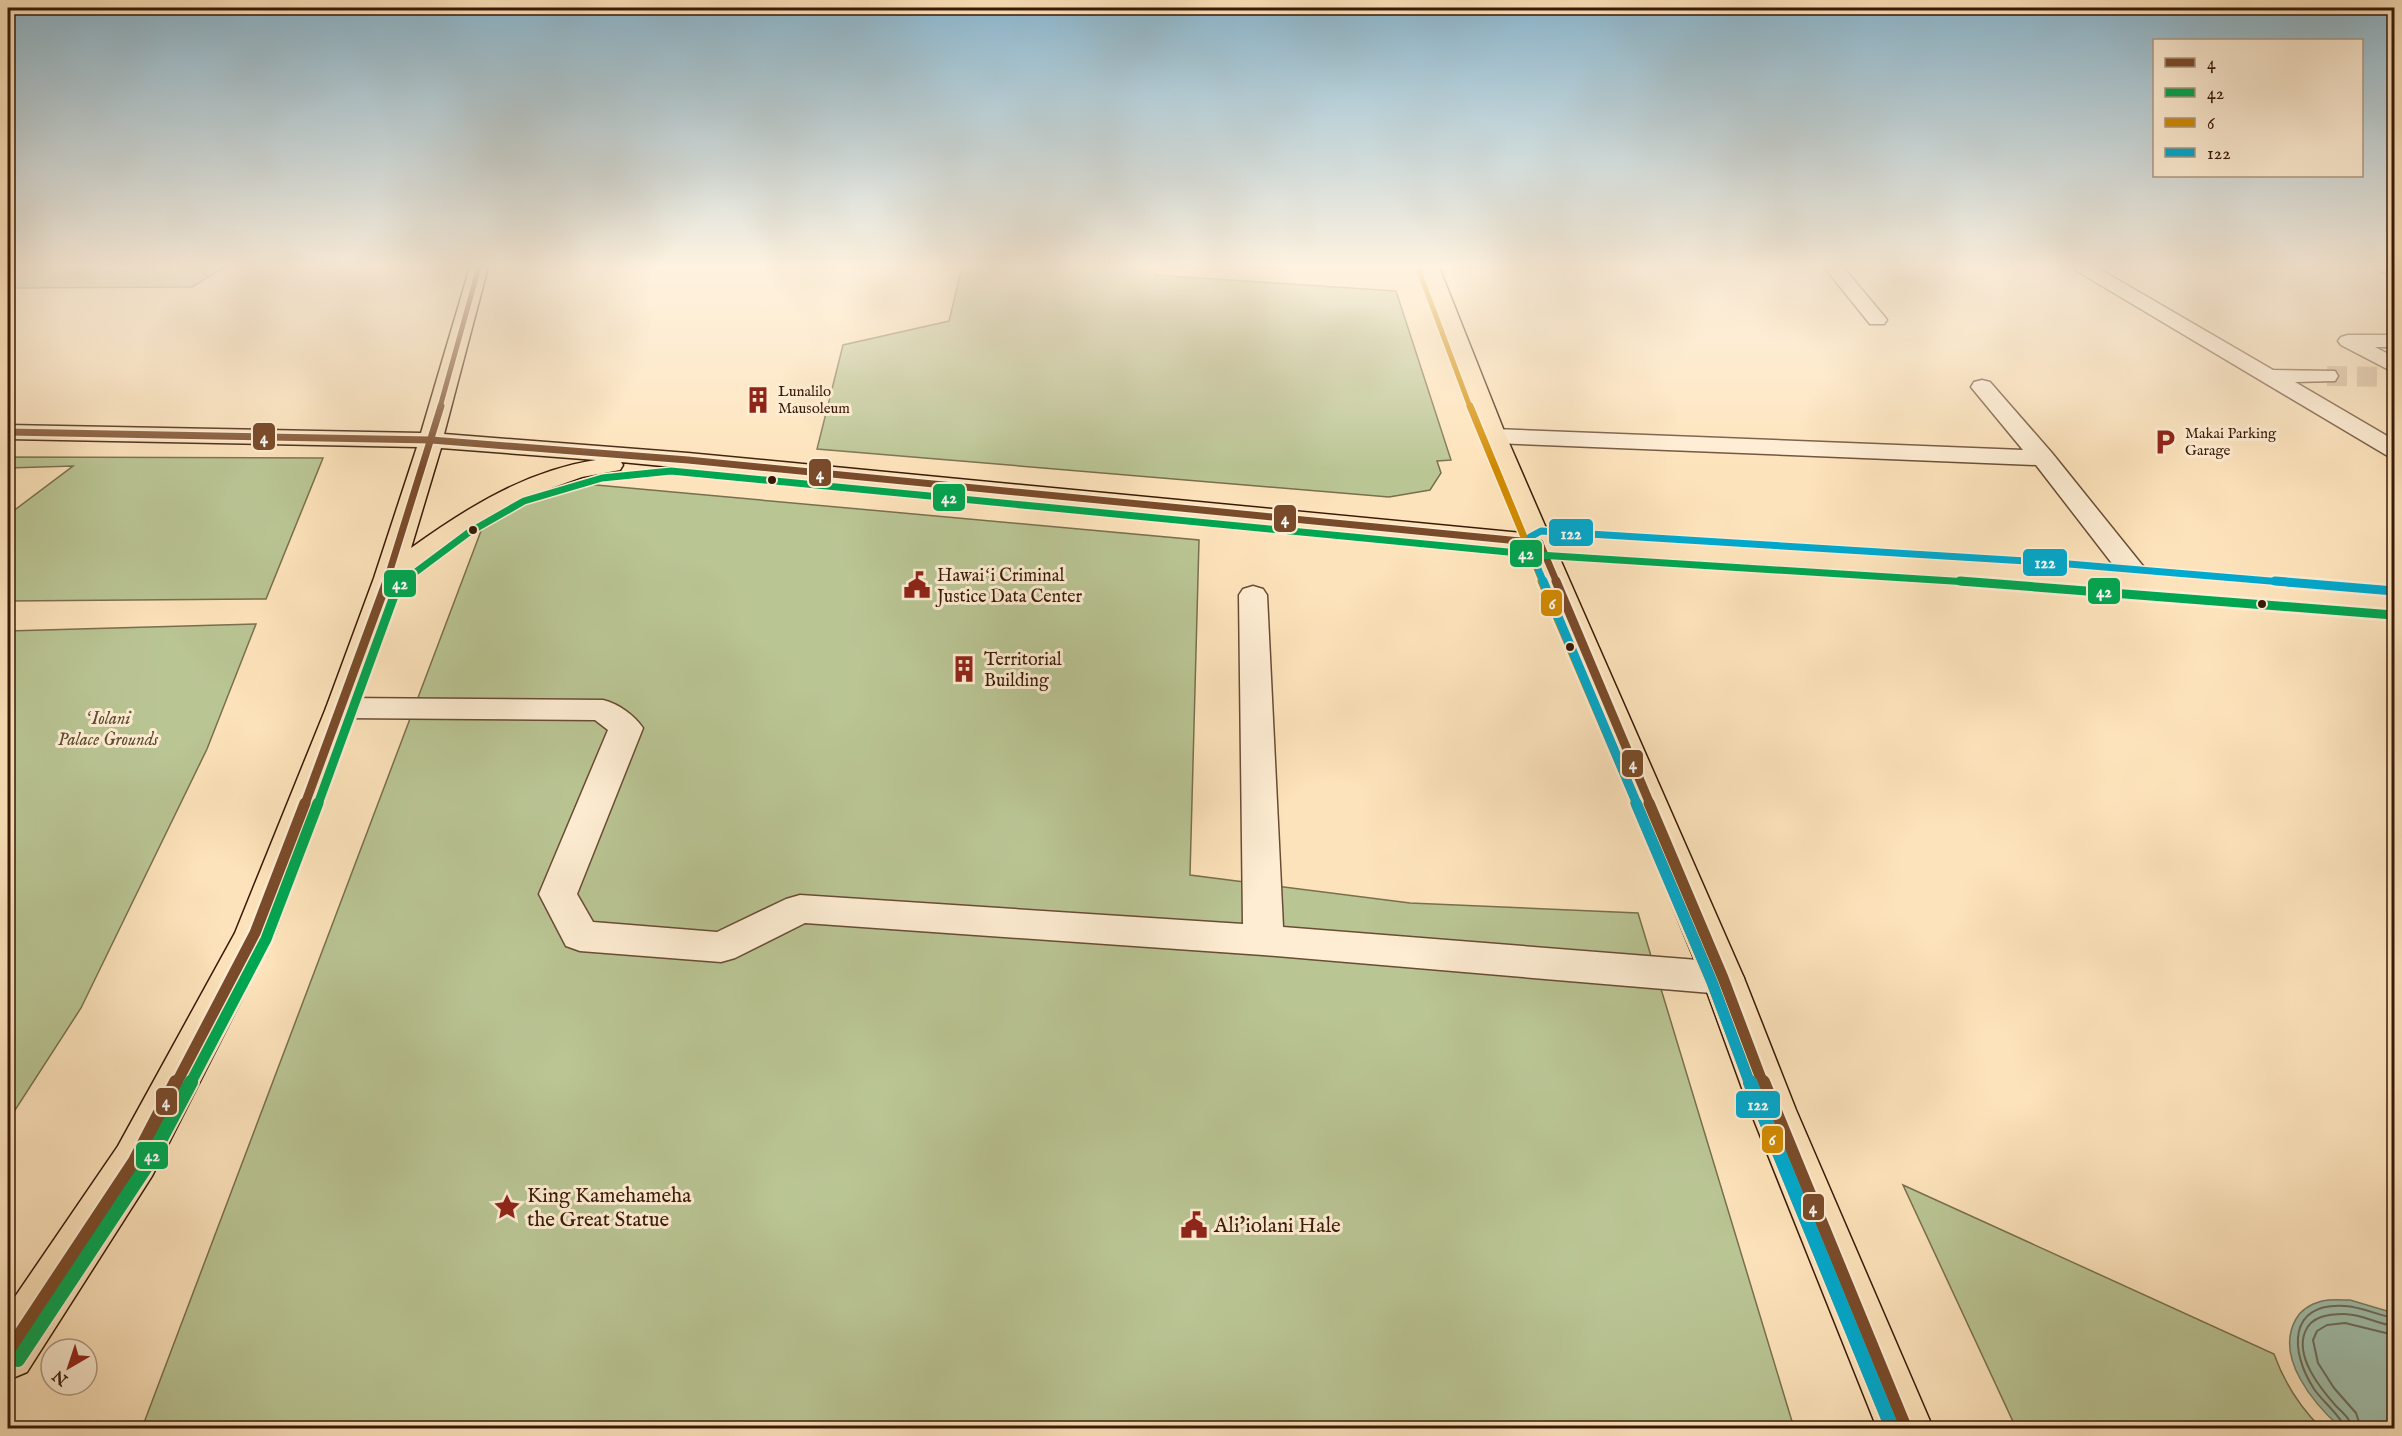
<svg xmlns="http://www.w3.org/2000/svg" width="2402" height="1436" viewBox="0 0 2402 1436" font-family="'IM FELL English',serif">
  <rect width="100%" height="100%" fill="#fde3bb"/>
  <filter id="stains"><feTurbulence type="fractalNoise" baseFrequency=".00333" numOctaves="4"/><feColorMatrix values="0 0 0 0 .2 0 0 0 0 .09 0 0 0 0 .02 0 0 0 .5 -.17"/></filter>
  <radialGradient id="worn" r=".72"><stop offset=".6" stop-color="#630" stop-opacity="0"/><stop offset="1" stop-color="#630" stop-opacity=".3"/></radialGradient>
  <g fill="#bac594" stroke="#796f4e" stroke-width="1.5">
    <polygon points="8,267 225,267 192,287 8,288"/>
    <polygon points="962,267 1158,267 1155,275 1396,291 1451,460 1437,461 1441,473 1430,490 1389,497 817,449 843,345 949,321"/>
    <polygon points="8,457 323,458 266,599 8,601 8,515 73,466 8,468"/>
    <polygon points="585,484 1199,540 1190,875 1410,903 1638,913 1794,1428 142,1428 487,515 529,494"/>
    <polygon points="256,624 207,749 81,1008 8,1121 8,631"/>
    <path d="M1903 1185 2274 1354C2284 1382 2300 1407 2321 1428H2016Z"/>
  </g>
  <path fill="#a0bfab" stroke="#767d69" stroke-width="1.5" d="M2350 1300 2394 1313V1428H2341C2314 1404 2274 1357 2296 1319 2301 1310 2311 1304 2322 1301 2331 1299 2341 1300 2350 1300Z"/>
  <g fill="none" stroke-linecap="round" stroke-linejoin="round">
    <g stroke="#6c6c59" stroke-width="2">
      <path d="M2345 1428C2341 1416 2322 1401 2314 1389 2290 1352 2287 1302 2345 1306 2362 1307 2377 1315 2394 1318"/>
      <path d="M2352 1428C2350 1418 2343 1413 2336 1406 2320 1388 2295 1357 2305 1332 2311 1316 2329 1314 2344 1314 2362 1314 2377 1324 2394 1326"/>
      <polyline points="2361,1428 2356,1413 2334,1388 2318,1363 2313,1340 2317,1331 2327,1325 2345,1323 2394,1335"/>
    </g>
    <polyline stroke="#d6bb97" stroke-width="20" stroke-dasharray="20 10" stroke-linecap="butt" points="2327,376 2394,377"/>
    <defs>
      <g id="minor">
        <polygon points="1824,267 1843,267 1884,316 1887,320 1884,324 1870,324"/>
        <polygon points="2074,267 2096,267 2273,370 2335,371 2338,376 2335,381 2295,382 2394,440 2394,457 2386,455 2077,271"/>
        <polygon points="2377,267 2394,267 2394,276 2380,271"/>
        <polygon points="2348,335 2394,335 2394,347 2375,347 2394,357 2394,371 2387,369 2341,345 2338,341 2341,337"/>
        <polygon points="1982,380 1990,382 2052,453 2151,576 2155,582 2151,588 2141,591 2131,588 2036,465 1494,443 1486,441 1482,436 1486,431 1494,429 2023,450 1971,387 1974,382"/>
        <path d="M1253 586 1263 589 1267 595 1283 927 1723 962 1738 967 1744 978 1738 989 1723 994 1263 955 805 923 735 958 721 962 580 951 566 946 539 894 608 730 595 720 342 718 330 715 326 708 330 701 342 698 603 700C619 704 634 715 643 728L577 894 593 922 717 932 786 899 800 895 1243 924 1239 595 1243 589Z"/>
      </g>
      <path id="major" d="M470 267H488L444 434 688 453 1522 533 1482 436 1421 267H1439L1506 436 1549 535 2056 567 2394 594V612L2056 583 1557 552 1744 978 1796 1110 1933 1428H1877L1750 1110 1702 978 1528 550 621 462 623 465 620 470 582 477 529 496 475 528 401 582 358 708 275 933 152 1176 27 1372 8 1380V1307L118 1146 235 933 326 708 374 578 417 447 8 439V425L421 433ZM441 448 596 460C526 471 468 507 411 548Z"/>
    </defs>
    <use href="#minor" stroke="#694c34" stroke-width="3"/>
    <use href="#major" stroke="#381907" stroke-width="3"/>
    <use href="#minor" fill="#feedd3" fill-rule="evenodd"/>
    <use href="#major" fill="#fde3bb" fill-rule="evenodd"/>
    <defs>
      <polyline id="bus-1-far4" points="440,407 479,267"/>
      <g id="bus-1-far3">
        <polyline points="8,432 431,440 688,460 1540,543"/>
        <polyline points="1540,543 1557,583"/>
        <polyline points="386,583 441,406"/>
      </g>
      <g id="bus-1-far2">
        <polyline points="1556,581 1650,804"/>
        <polyline points="305,804 387,581"/>
      </g>
      <g id="bus-1-far1">
        <polyline points="1649,803 1723,978 1763,1084"/>
        <polyline points="176,1084 255,933 305,803"/>
      </g>
      <g id="bus-1">
        <polyline points="1763,1082 1905,1428"/>
        <polyline points="8,1353 135,1161 176,1082"/>
      </g>
      <polyline id="bus-2-far3" points="401,583 468,533 524,501 602,478 671,471 1539,555 1984,583"/>
      <g id="bus-2-far2">
        <polyline points="1960,581 2393,615"/>
        <polyline points="318,804 398,585 403,581"/>
      </g>
      <polyline id="bus-2-far1" points="190,1084 266,939 318,803"/>
      <polyline id="bus-2" points="18,1360 146,1167 191,1082"/>
      <polyline id="bus-3-far4" points="1419,271 1470,407"/>
      <polyline id="bus-3-far3" points="1470,406 1543,583"/>
      <polyline id="bus-3-far2" points="1542,581 1637,804"/>
      <polyline id="bus-3-far1" points="1636,803 1712,982 1750,1084"/>
      <polyline id="bus-3" points="1750,1082 1892,1428"/>
      <polyline id="bus-4-far3" points="1544,583 1529,548 1530,537 1541,531 2057,563 2293,583"/>
      <g id="bus-4-far2">
        <polyline points="1543,581 1637,804"/>
        <polyline points="2275,581 2394,591"/>
      </g>
      <polyline id="bus-4-far1" points="1636,803 1712,982 1750,1084"/>
      <polyline id="bus-4" points="1750,1082 1892,1428"/>
    </defs>
    <use href="#bus-1-far4" stroke="#feedd3" stroke-width="8"/>
    <use href="#bus-1-far3" stroke="#feedd3" stroke-width="10"/>
    <use href="#bus-1-far2" stroke="#feedd3" stroke-width="14"/>
    <use href="#bus-1-far1" stroke="#feedd3" stroke-width="16"/>
    <use href="#bus-1" stroke="#feedd3" stroke-width="18"/>
    <use href="#bus-2-far3" stroke="#feedd3" stroke-width="10"/>
    <use href="#bus-2-far2" stroke="#feedd3" stroke-width="14"/>
    <use href="#bus-2-far1" stroke="#feedd3" stroke-width="16"/>
    <use href="#bus-2" stroke="#feedd3" stroke-width="18"/>
    <use href="#bus-3-far4" stroke="#feedd3" stroke-width="8"/>
    <use href="#bus-3-far3" stroke="#feedd3" stroke-width="10"/>
    <use href="#bus-3-far2" stroke="#feedd3" stroke-width="14"/>
    <use href="#bus-3-far1" stroke="#feedd3" stroke-width="16"/>
    <use href="#bus-3" stroke="#feedd3" stroke-width="18"/>
    <use href="#bus-4-far3" stroke="#feedd3" stroke-width="10"/>
    <use href="#bus-4-far2" stroke="#feedd3" stroke-width="14"/>
    <use href="#bus-4-far1" stroke="#feedd3" stroke-width="16"/>
    <use href="#bus-4" stroke="#feedd3" stroke-width="18"/>
    <use href="#bus-1-far4" stroke="#7a4b2a" stroke-width="5"/>
    <use href="#bus-1-far3" stroke="#7a4b2a" stroke-width="7"/>
    <use href="#bus-1-far2" stroke="#7a4b2a" stroke-width="9"/>
    <use href="#bus-1-far1" stroke="#7a4b2a" stroke-width="11"/>
    <use href="#bus-1" stroke="#7a4b2a" stroke-width="14"/>
    <use href="#bus-2-far3" stroke="#00a651" stroke-width="7"/>
    <use href="#bus-2-far2" stroke="#00a651" stroke-width="9"/>
    <use href="#bus-2-far1" stroke="#00a651" stroke-width="11"/>
    <use href="#bus-2" stroke="#00a651" stroke-width="14"/>
    <use href="#bus-3-far4" stroke="#d18a01" stroke-width="5"/>
    <use href="#bus-3-far3" stroke="#d18a01" stroke-width="7"/>
    <use href="#bus-3-far2" stroke="#d18a01" stroke-width="9"/>
    <use href="#bus-3-far1" stroke="#d18a01" stroke-width="11"/>
    <use href="#bus-3" stroke="#d18a01" stroke-width="14"/>
    <use href="#bus-4-far3" stroke="#00a9ce" stroke-width="7"/>
    <use href="#bus-4-far2" stroke="#00a9ce" stroke-width="9"/>
    <use href="#bus-4-far1" stroke="#00a9ce" stroke-width="11"/>
    <use href="#bus-4" stroke="#00a9ce" stroke-width="14"/>
  </g>
  <linearGradient id="sky" x2="0" y2="1"><stop stop-color="#8bb8d0"/><stop offset="0.57" stop-color="#fef2e0"/><stop offset="1" stop-color="#fef2e0" stop-opacity="0"/></linearGradient>
  <rect width="2402" height="468" fill="url(#sky)"/>
  <defs>
    <symbol id="building-bare" viewBox="-9 -9 18 18"><path d="M-4-6H4V6H1V3H-1V6H-4ZM-2.5-4.3h1.7v1.8h-1.7ZM.8-4.3h1.7v1.8H.8ZM-2.5-1h1.7V.8h-1.7ZM.8-1h1.7V.8H.8Z" fill="#8f2418" stroke="#feedd3" stroke-width="2.5" paint-order="stroke"/></symbol>
    <symbol id="parking-bare" viewBox="-9 -9 18 18"><path d="M-3.5-5.5H1a3.5 3.5 0 0 1 0 7H-1V5.5H-3.5ZM-1-3.4V-.6H.8a1.4 1.4 0 0 0 0-2.8Z" fill="#8f2418" stroke="#feedd3" stroke-width="2.5" paint-order="stroke"/></symbol>
    <symbol id="civic-bare" viewBox="-9 -9 18 18"><path d="M-.6-6.5H3V-4.5H.6V-3L4-1V1h2V6H-6V1h2V-1L-.6-3ZM-1.2 2.5V6h2.4V2.5Z" fill="#8f2418" stroke="#feedd3" stroke-width="2.5" paint-order="stroke"/></symbol>
    <symbol id="sight-bare" viewBox="-9 -9 18 18"><path d="M0-6L1.8-2.2L6-1.7L2.9 1.2L3.7 5.4L0 3.3L-3.7 5.4L-2.9 1.2L-6-1.7L-1.8-2.2Z" fill="#8f2418" stroke="#feedd3" stroke-width="2.5" paint-order="stroke"/></symbol>
  </defs>
  <g fill-rule="evenodd">
    <use href="#building-bare" x="739" y="381" width="38" height="38"/>
    <use href="#parking-bare" x="2146" y="423" width="38" height="38"/>
    <use href="#civic-bare" x="898" y="566" width="38" height="38"/>
    <use href="#building-bare" x="945" y="650" width="38" height="38"/>
    <use href="#sight-bare" x="488" y="1188" width="38" height="38"/>
    <use href="#civic-bare" x="1175" y="1206" width="38" height="38"/>
  </g>
  <g fill="#381907" stroke="#feedd3" stroke-width="2">
    <circle cx="772" cy="480" r="5"/>
    <circle cx="473" cy="530" r="5"/>
    <circle cx="2262" cy="604" r="5"/>
    <circle cx="1570" cy="647" r="5"/>
  </g>
  <g text-anchor="middle" stroke-width="6" stroke-linejoin="round" paint-order="stroke">
    <g font-size="15" fill="#381907" stroke="#feedd3" text-anchor="start">
      <text x="778" y="396">Lunalilo<tspan x="778" dy="17">Mausoleum</tspan></text>
      <text x="2185" y="438">Makai Parking<tspan x="2185" dy="17">Garage</tspan></text>
    </g>
    <g font-size="18" fill="#381907" stroke="#feedd3" text-anchor="start">
      <text x="937" y="581">Hawaiʻi Criminal<tspan x="937" dy="21">Justice Data Center</tspan></text>
      <text x="984" y="665">Territorial<tspan x="984" dy="21">Building</tspan></text>
    </g>
    <g font-size="18" font-style="italic" fill="#5f4d31" stroke="#feedd3">
      <text x="108" y="724">ʻIolani<tspan x="108" dy="21">Palace Grounds</tspan></text>
    </g>
    <g font-size="21" fill="#381907" stroke="#feedd3" text-anchor="start">
      <text x="527" y="1202">King Kamehameha<tspan x="527" dy="24">the Great Statue</tspan></text>
      <text x="1214" y="1232">Ali'iolani Hale</text>
    </g>
  </g>
  <g stroke="#feedd3" stroke-width="2">
    <rect x="252" y="422" width="24" height="29" rx="6" fill="#7a4b2a"/>
    <rect x="808" y="458" width="24" height="29" rx="6" fill="#7a4b2a"/>
    <rect x="932" y="483" width="34" height="29" rx="6" fill="#00a651"/>
    <rect x="1273" y="504" width="24" height="29" rx="6" fill="#7a4b2a"/>
    <rect x="1548" y="518" width="46" height="29" rx="6" fill="#00a9ce"/>
    <rect x="1509" y="539" width="34" height="29" rx="6" fill="#00a651"/>
    <rect x="2022" y="548" width="46" height="29" rx="6" fill="#00a9ce"/>
    <rect x="383" y="569" width="34" height="29" rx="6" fill="#00a651"/>
    <rect x="2087" y="577" width="34" height="28" rx="6" fill="#00a651"/>
    <rect x="1540" y="589" width="23" height="28" rx="6" fill="#d18a01"/>
    <rect x="1621" y="749" width="23" height="29" rx="6" fill="#7a4b2a"/>
    <rect x="155" y="1087" width="23" height="29" rx="6" fill="#7a4b2a"/>
    <rect x="1735" y="1090" width="46" height="29" rx="6" fill="#00a9ce"/>
    <rect x="1761" y="1125" width="23" height="29" rx="6" fill="#d18a01"/>
    <rect x="135" y="1141" width="34" height="29" rx="6" fill="#00a651"/>
    <rect x="1802" y="1193" width="23" height="28" rx="6" fill="#7a4b2a"/>
  </g>
  <g font-size="16" text-anchor="middle" font-weight="bold" fill="#fff">
    <text x="264" y="443">4</text>
    <text x="820" y="479">4</text>
    <text x="949" y="503">42</text>
    <text x="1285" y="524">4</text>
    <text x="1571" y="539">122</text>
    <text x="1526" y="559">42</text>
    <text x="2045" y="568">122</text>
    <text x="400" y="589">42</text>
    <text x="2104" y="597">42</text>
    <text x="1552" y="609">6</text>
    <text x="1633" y="769">4</text>
    <text x="166" y="1107">4</text>
    <text x="1758" y="1110">122</text>
    <text x="1772" y="1145">6</text>
    <text x="152" y="1161">42</text>
    <text x="1813" y="1213">4</text>
  </g>
  <rect width="2402" height="1436" fill="none" stroke="#fde3bb" stroke-width="30"/>
  <rect x="9" y="9" width="2384" height="1418" fill="none" stroke="#381907" stroke-width="3"/>
  <rect x="15" y="15" width="2372" height="1406" fill="none" stroke="#381907" stroke-width="1.5"/>
  <rect x="2153" y="39" width="210" height="138" fill="#feedd3" stroke="#af9881" stroke-width="1.5"/>
  <rect x="2165" y="58" width="30" height="9" fill="#7a4b2a" stroke="#af9881" stroke-width="1.5"/>
  <text x="2207" y="69" font-size="18" fill="#381907">4</text>
  <rect x="2165" y="88" width="30" height="9" fill="#00a651" stroke="#af9881" stroke-width="1.5"/>
  <text x="2207" y="99" font-size="18" fill="#381907">42</text>
  <rect x="2165" y="118" width="30" height="9" fill="#d18a01" stroke="#af9881" stroke-width="1.5"/>
  <text x="2207" y="129" font-size="18" fill="#381907">6</text>
  <rect x="2165" y="148" width="30" height="9" fill="#00a9ce" stroke="#af9881" stroke-width="1.5"/>
  <text x="2207" y="159" font-size="18" fill="#381907">122</text>
  <g transform="translate(69 1367) rotate(219)"><circle r="28" fill="#feedd3" stroke="#af9881" stroke-width="1.5"/>
  <path d="M0-4.5L10 22L0 15L-10 22Z" fill="#8f2418"/>
  <text y="-9" font-size="16" font-weight="bold" text-anchor="middle" fill="#381907">N</text>
  </g>
  <rect width="100%" height="100%" filter="url(#stains)"/>
  <rect width="100%" height="100%" fill="url(#worn)"/>
</svg>
